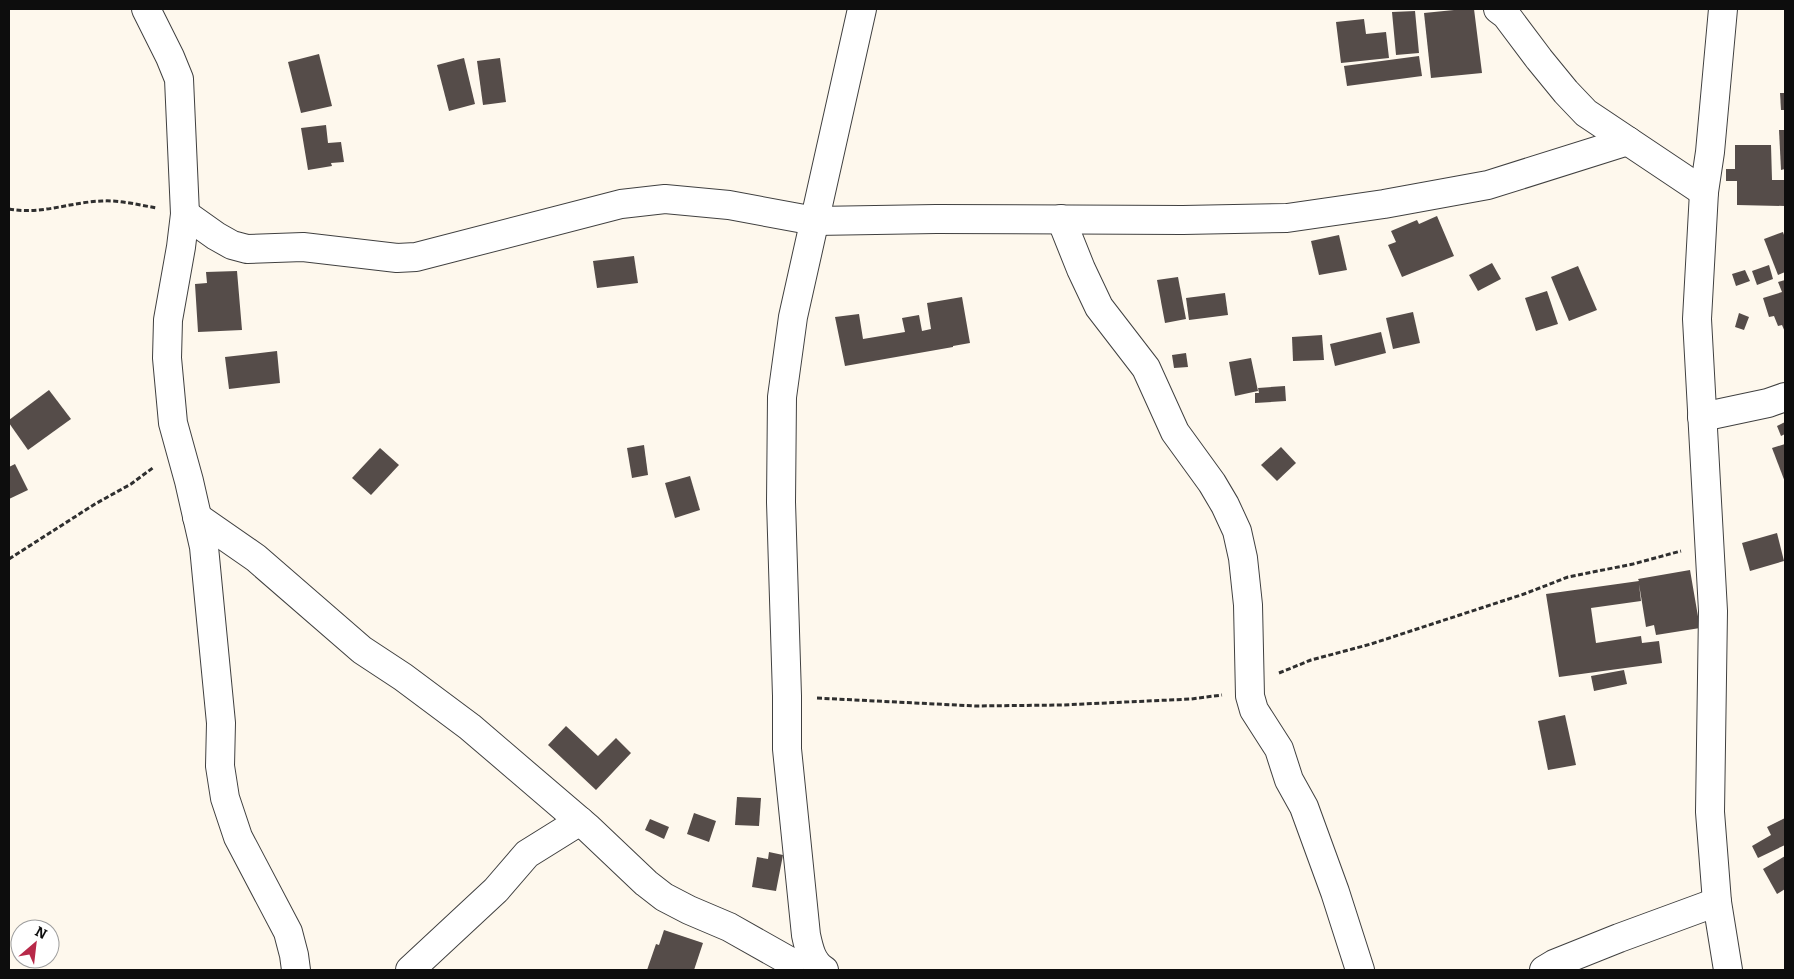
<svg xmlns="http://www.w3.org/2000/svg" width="1794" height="979" viewBox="0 0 1794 979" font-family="Bitter,serif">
  <rect width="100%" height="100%" fill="#fef8ed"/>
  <g fill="#554c49">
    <polygon points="1464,9 1474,9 1482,73 1431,78 1424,13"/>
    <polygon points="1415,11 1419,53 1396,55 1392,12"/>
    <polygon points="1364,19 1366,34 1386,32 1389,58 1341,63 1336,22"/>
    <polygon points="319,54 332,106 301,113 288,62"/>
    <polygon points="1419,56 1422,76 1347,86 1344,66"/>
    <polygon points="464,58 475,104 449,111 437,65"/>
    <polygon points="500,58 506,102 483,105 477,61"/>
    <polygon points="1780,93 1785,93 1785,110 1781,110"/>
    <polygon points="326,125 328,143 341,142 344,162 331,163 332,166 308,170 301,128"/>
    <polygon points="1779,130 1785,130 1785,169 1781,170"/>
    <polygon points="1735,145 1771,145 1772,180 1785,180 1785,206 1737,205 1737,181 1726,181 1726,169 1735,169"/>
    <polygon points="1437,216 1454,256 1402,277 1388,245 1396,242 1391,231 1417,220 1419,224"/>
    <polygon points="1783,232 1785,238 1785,272 1778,275 1764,239"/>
    <polygon points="1339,235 1347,270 1319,275 1311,241"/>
    <polygon points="634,256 638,283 597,288 593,261"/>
    <polygon points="1492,263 1501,279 1478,291 1469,275"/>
    <polygon points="1769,265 1773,279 1757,285 1752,271"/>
    <polygon points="1578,266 1597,310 1569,321 1551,277"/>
    <polygon points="1745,270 1750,281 1736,286 1732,274"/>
    <polygon points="237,271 242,330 198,332 195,284 207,283 206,272"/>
    <polygon points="1178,277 1186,319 1165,323 1157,280"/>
    <polygon points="1785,280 1785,332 1782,325 1778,326 1774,316 1769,317 1763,298 1782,292 1778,282"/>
    <polygon points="1547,291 1558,324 1536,331 1525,298"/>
    <polygon points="1225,293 1228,315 1189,320 1186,298"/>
    <polygon points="962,297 970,343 953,346 953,347 845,366 835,317 859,314 863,339 905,332 902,318 919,315 922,331 931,329 927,303"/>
    <polygon points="1413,312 1420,343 1393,349 1386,318"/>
    <polygon points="1739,313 1749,317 1744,330 1735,327"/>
    <polygon points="1381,332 1386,353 1335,366 1330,344"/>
    <polygon points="1322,335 1324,360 1293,361 1292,337"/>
    <polygon points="277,351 280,383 229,389 225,357"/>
    <polygon points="1186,353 1188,367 1174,368 1172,355"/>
    <polygon points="1251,358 1258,391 1235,396 1229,362"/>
    <polygon points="1285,386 1286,401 1255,403 1255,393 1259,393 1258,388"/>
    <polygon points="49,390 71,419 28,450 9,423 9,420"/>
    <polygon points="1785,422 1785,434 1781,436 1777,426"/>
    <polygon points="1785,444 1785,482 1772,448"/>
    <polygon points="644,445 648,475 632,478 627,448"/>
    <polygon points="1281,447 1296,463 1277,481 1261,465"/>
    <polygon points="380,448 399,465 371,495 352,478"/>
    <polygon points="15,464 28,490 9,499 9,467"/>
    <polygon points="690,476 700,510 675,518 665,483"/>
    <polygon points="1777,533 1784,561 1750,571 1742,543"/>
    <polygon points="1690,570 1700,628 1656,635 1654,625 1646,627 1639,584 1641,601 1591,608 1596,643 1641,636 1642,643 1659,641 1662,663 1559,677 1546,594 1639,581 1638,579"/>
    <polygon points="1624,670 1627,684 1594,691 1591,676"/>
    <polygon points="1565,715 1576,765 1548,770 1538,721"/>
    <polygon points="566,726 598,756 616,738 631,753 596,790 548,745"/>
    <polygon points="737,797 761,798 759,826 735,825"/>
    <polygon points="694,813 716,821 709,842 687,834"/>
    <polygon points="1785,818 1785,845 1758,858 1752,846 1771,835 1767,827"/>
    <polygon points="650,819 669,827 664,839 645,830"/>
    <polygon points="769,852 783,855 776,891 752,887 757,857 768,859"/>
    <polygon points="1785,856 1785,889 1777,894 1763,869"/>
    <polygon points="664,930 703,943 694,970 647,970 656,944 659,945"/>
  </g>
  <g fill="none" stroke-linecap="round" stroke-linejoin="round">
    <defs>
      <g id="minor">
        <polyline points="146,9 170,57 179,79 185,214 181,247 168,320 167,358 173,423 189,481 204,547 221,723 220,766 225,798 238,837 288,932 294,955 296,970"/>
        <polyline points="1498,9 1506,15 1539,59 1566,92 1586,113 1704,192"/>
        <polyline points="1723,9 1710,152 1704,192 1697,319 1713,611 1710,812 1717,902 1728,970"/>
        <polyline points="185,214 216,236 232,245 247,249 303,247 397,258 416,257 621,204 665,199 729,205 815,221 936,219 1183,220 1287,218 1384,204 1488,185 1628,141"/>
        <polyline points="1061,219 1081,269 1099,307 1146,368 1175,432 1212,483 1225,505 1237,531 1243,558 1248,605 1250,696 1254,710 1279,749 1289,780 1304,807 1335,892 1360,970"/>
        <polyline points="1702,417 1768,403 1785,397"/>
        <polyline points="197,517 256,558 362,650 403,677 470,727 588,828 646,883 664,897 689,910 729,927 791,962"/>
        <polyline points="410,970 496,890 527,854 580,821"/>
        <path d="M824 970C812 963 809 949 806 935L787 749V696L781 502 782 397 793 317 862 9"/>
        <polyline points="1544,970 1554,964 1619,938 1717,902"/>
      </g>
    </defs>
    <use href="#minor" stroke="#404040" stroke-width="30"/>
    <g stroke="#2f2f2f" stroke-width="3" stroke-dasharray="5 2.5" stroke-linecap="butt">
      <path d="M9 209C41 215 71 202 102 201 120 200 139 205 157 208"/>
      <polyline points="9,559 95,504 131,484 154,467"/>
      <polyline points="1279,673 1311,660 1371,644 1524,594 1568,577 1633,564 1681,551"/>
      <polyline points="817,698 975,706 1062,705 1191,699 1222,695"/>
    </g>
    <use href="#minor" stroke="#fff" stroke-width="28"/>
  </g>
  <rect width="1794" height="979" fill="none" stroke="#0d0d0d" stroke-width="20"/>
  <g transform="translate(35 944) rotate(28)"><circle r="24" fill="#ffffff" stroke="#9e9e9e"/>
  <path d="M0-4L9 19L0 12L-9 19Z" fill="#b82949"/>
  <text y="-8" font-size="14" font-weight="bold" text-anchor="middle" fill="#0d0d0d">N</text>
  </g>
</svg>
